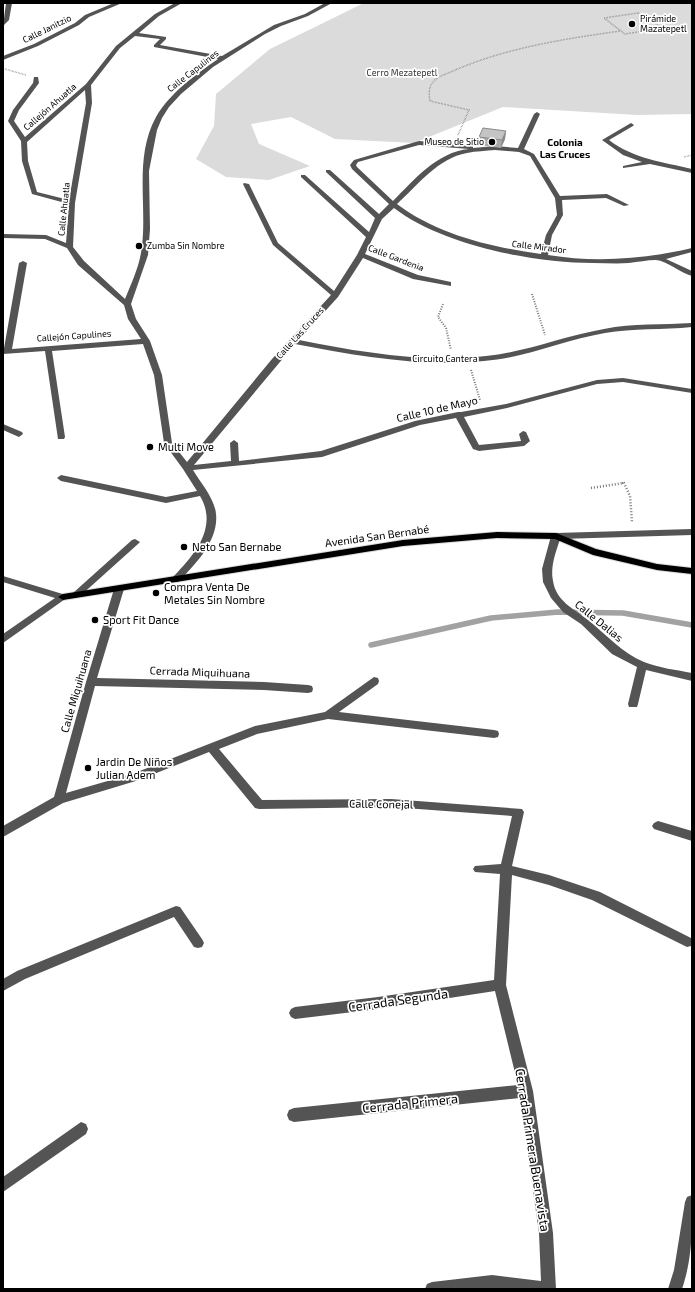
<svg xmlns="http://www.w3.org/2000/svg" width="695" height="1292" viewBox="0 0 695 1292" font-family="'Exo 2',sans-serif">
  <rect width="100%" height="100%" fill="#fff"/>
  <polygon fill="#dbdbdb" points="364,3 692,3 692,114 637,115 503,107 414,143 335,139 291,117 251,124 259,144 310,166 269,180 226,177 196,159 214,126 216,94 270,49"/>
  <g fill="none" stroke-linecap="round" stroke-linejoin="round">
    <polyline stroke="#a2a2a2" stroke-width="5.5" points="371,645 491,618 558,612 623,613 692,625"/>
    <defs>
      <polygon id="major" points="497,532 556,533 596,549 657,564 692,568 692,574 657,570 593,555 555,539 497,538 403,546 63,600 58,597 63,594 403,540"/>
    </defs>
    <use href="#major" stroke="#dbdbdb" stroke-width="2"/>
    <g stroke="#767676" stroke-width="1.5" stroke-dasharray="0.5 1" stroke-linecap="butt">
      <polygon points="638,13 663,28 625,34 604,18"/>
      <polyline points="5,69 26,75"/>
      <path d="M458 135 469 110 430 101C429 94 428 87 434 81 438 76 447 74 453 71 505 48 564 39 620 31"/>
      <polyline points="684,157 692,155"/>
    </g>
    <g stroke="#767676" stroke-width="2" stroke-dasharray="1 1.5" stroke-linecap="butt">
      <polyline points="532,294 545,335"/>
      <polyline points="443,304 438,317 446,328 451,350"/>
      <polyline points="471,370 480,400"/>
      <polyline points="622,483 624,483"/>
    </g>
    <polyline stroke="#767676" stroke-width="2.5" stroke-dasharray="1 2" stroke-linecap="butt" points="591,488 624,483 630,496 632,522"/>
    <g fill="#545454" fill-rule="evenodd">
      <polygon points="6,3 12,3 9,20 3,26"/>
      <polygon points="114,3 122,3 89,17 79,25 38,46 3,60 3,56 34,44 75,23 85,15"/>
      <path d="M175 3H182L159 16 139 33 166 37V39L160 45 222 56 274 25 305 14 325 3H332L308 16 281 26 265 34 213 67 181 94 169 107 162 118 157 130 149 171 150 229 148 255 131 304 136 319 150 341 162 375 172 443 187 462 272 359 331 295 273 245 243 184 244 183 249 184 278 243 334 291 357 255 366 237 301 177V175H305L369 232 375 218 326 172V170H330L379 214 389 204 352 169 350 165 354 160 419 141 471 145 473 146V148L495 146 518 148 534 114 537 112 540 114 524 149 534 154 560 196 607 194 629 205 624 206 606 198 562 200 563 215 552 235 548 255C596 263 645 259 692 248V252L666 259 692 271V276C681 273 667 261 656 260 647 260 638 262 629 263 617 264 605 263 593 263 533 263 442 245 394 208L382 219 365 254 418 275 451 282V286L413 279 363 258 338 297 299 340C359 352 424 363 486 356 526 352 564 336 604 329 633 323 663 325 692 323V327C663 330 633 328 605 333 564 340 525 358 484 361 421 367 357 356 295 344L194 465 231 461 230 443 234 440 238 443 239 461 321 451 415 421 458 412H461L506 404 597 380 623 378 692 389V393L623 382 597 384 507 408 464 417 479 445 521 441 519 434 523 431 526 432 530 441 524 446 479 451 473 449 456 418 420 425 322 457 193 470C200 482 215 499 216 514 219 540 195 565 178 582H172L170 580 172 578C193 556 219 528 200 496L166 503 61 481 57 478 61 475 166 497 197 491 183 469 164 443 154 375 143 344 52 351 65 437 64 439H58L45 351 3 354 19 263 23 261 27 263 12 349 141 339 128 319 124 305 78 265 67 248 45 239 3 238V234L46 235 66 243 69 204 32 194 22 161 21 141 8 121 13 110 33 83 34 77H38L39 83 19 110 14 121 25 137 86 84 116 46 155 14ZM135 36 160 39 154 45V47L218 59C195 75 170 93 156 117 134 157 147 204 142 246 140 265 132 282 125 299L84 261 73 247 75 203 92 103 91 85 120 48ZM85 90 86 103 69 200 37 192 28 161 27 142ZM419 145 469 149C437 152 414 180 393 201L357 167 356 165 358 162ZM495 150 519 152 530 156 555 198 557 215 546 235 541 254C491 247 438 235 397 204 418 185 438 158 467 153 476 151 486 151 495 150Z"/>
      <path d="M631 123 634 125 633 126 609 140C634 159 663 162 692 169V173L650 164 623 168V166L642 162 623 155 602 140Z"/>
      <polygon points="3,424 22,432 23,434 19,437 3,430"/>
      <path d="M692 529V535L560 539C556 552 550 566 553 581 556 601 574 609 588 620 607 635 622 653 644 662 659 668 677 670 692 673V681L646 670 638 704 637 707H629L628 704 637 667 612 654 581 624 563 612 551 598 543 582 542 569 551 536 556 533Z"/>
      <polygon points="135,539 140,542 138,544 79,597 73,597 71,595 73,593 132,540"/>
      <polygon points="3,576 66,595 68,597 3,643 3,634 55,598 3,582"/>
      <polygon points="119,586 124,589 97,678 264,682 308,685 312,686 313,689 312,692 308,693 264,690 95,686 66,793 132,774 255,726 325,712 374,677 378,678 379,681 378,684 339,712 494,730 498,731 499,734 498,737 494,738 328,719 257,734 219,749 262,800 391,799 522,809 524,812 512,866 549,875 600,892 691,938 691,946 687,947 592,900 549,885 512,875 506,985 533,1091 553,1233 556,1289 425,1289 427,1284 432,1282 492,1275 541,1281 539,1233 520,1098 294,1122 289,1120 287,1115 289,1110 294,1108 518,1085 495,991 378,1009 295,1019 291,1017 289,1013 291,1009 295,1007 378,997 494,980 500,874 475,872 473,869 475,866 501,864 512,816 391,807 259,809 255,808 209,752 139,780 63,803 3,837 3,826 54,797 86,682 114,589"/>
      <polygon points="658,821 692,831 692,841 654,829 652,826 654,823"/>
      <polygon points="176,906 180,907 202,939 204,943 202,947 198,948 194,947 174,917 25,979 3,991 3,979 17,971"/>
      <polygon points="81,1122 86,1124 88,1129 86,1134 3,1192 3,1177"/>
      <path d="M692 1195C692 1229 693 1256 682 1289H668L674 1270 685 1202 687 1197Z"/>
    </g>
    <use href="#major" fill="#000" fill-rule="evenodd"/>
  </g>
  <polygon fill="#a9a9a9" points="506,131 505,139 501,148 479,145 479,137"/>
  <polygon fill="#898989" points="506,131 505,139 501,148 502,140"/>
  <polygon fill="#c4c4c4" stroke="#898989" points="483,128 506,131 502,140 479,137"/>
  <g fill="#000" stroke="#fff" stroke-width="1.5">
    <circle cx="632" cy="24" r="4"/>
    <circle cx="492" cy="142" r="4"/>
    <circle cx="139" cy="246" r="4"/>
    <circle cx="150" cy="447" r="4"/>
    <circle cx="184" cy="547" r="4"/>
    <circle cx="156" cy="593" r="4"/>
    <circle cx="95" cy="620" r="4"/>
    <circle cx="88" cy="768" r="4"/>
  </g>
  <g text-anchor="middle" stroke-width="3.5" stroke-linejoin="round" paint-order="stroke">
    <g font-size="9" fill="#000" stroke="#fff" text-anchor="start">
      <text x="640" y="22">Pirámide<tspan x="640" dy="10">Mazatepetl</tspan></text>
      <text x="484" y="145" text-anchor="end">Museo de Sitio</text>
      <text x="147" y="249">Zumba Sin Nombre</text>
    </g>
    <g font-size="9" fill="#000" stroke="#fff">
      <text transform="translate(47 29) rotate(-26)" y="3">Calle Janitzio</text>
      <text transform="translate(193 71) rotate(-38)" y="3">Calle Capulines</text>
      <text transform="translate(50 107) rotate(-41)" y="3">Callejón Ahuatla</text>
      <text transform="translate(64 209) rotate(-84)" y="3">Calle Ahuatla</text>
      <text transform="translate(539 247) rotate(7)" y="3">Calle Mirador</text>
      <text transform="translate(396 258) rotate(21)" y="3">Calle Gardenia</text>
      <text transform="translate(300 333) rotate(-48)" y="3">Calle Las Cruces</text>
      <text transform="translate(74 336) rotate(-4)" y="3">Callejón Capulines</text>
      <text x="445" y="362">Circuito Cantera</text>
    </g>
    <g font-size="9" fill="#323232" stroke="#fff">
      <text x="402" y="76">Cerro Mezatepetl</text>
    </g>
    <g font-size="10" font-weight="bold" fill="#000" stroke="#fff">
      <text x="565" y="146">Colonia<tspan x="565" dy="12">Las Cruces</tspan></text>
    </g>
    <g font-size="11" fill="#000" stroke="#fff">
      <text transform="translate(437 409) rotate(-13)" y="4">Calle 10 de Mayo</text>
      <text transform="translate(377 536) rotate(-8)" y="4">Avenida San Bernabé</text>
      <text transform="translate(599 621) rotate(39)" y="4">Calle Dalias</text>
      <text transform="translate(200 672) rotate(2)" y="4">Cerrada Miquihuana</text>
      <text transform="translate(76 691) rotate(-74)" y="4">Calle Miquihuana</text>
      <text transform="translate(381 804) rotate(1)" y="4">Calle Conejal</text>
    </g>
    <g font-size="11" fill="#000" stroke="#fff" text-anchor="start">
      <text x="158" y="451">Multi Move</text>
      <text x="192" y="551">Neto San Bernabe</text>
      <text x="164" y="591">Compra Venta De<tspan x="164" dy="13">Metales Sin Nombre</tspan></text>
      <text x="103" y="624">Sport Fit Dance</text>
      <text x="96" y="766">Jardin De Niños<tspan x="96" dy="13">Julian Adem</tspan></text>
    </g>
    <g font-size="13" fill="#000" stroke="#fff">
      <text transform="translate(398 1000) rotate(-8)" y="5">Cerrada Segunda</text>
      <text transform="translate(410 1103) rotate(-6)" y="5">Cerrada Primera</text>
      <text transform="translate(533 1150) rotate(81)" y="5">Cerrada Primera Buenavista</text>
    </g>
  </g>
  <rect width="695" height="1292" fill="none" stroke="#000000" stroke-width="8"/>
</svg>
